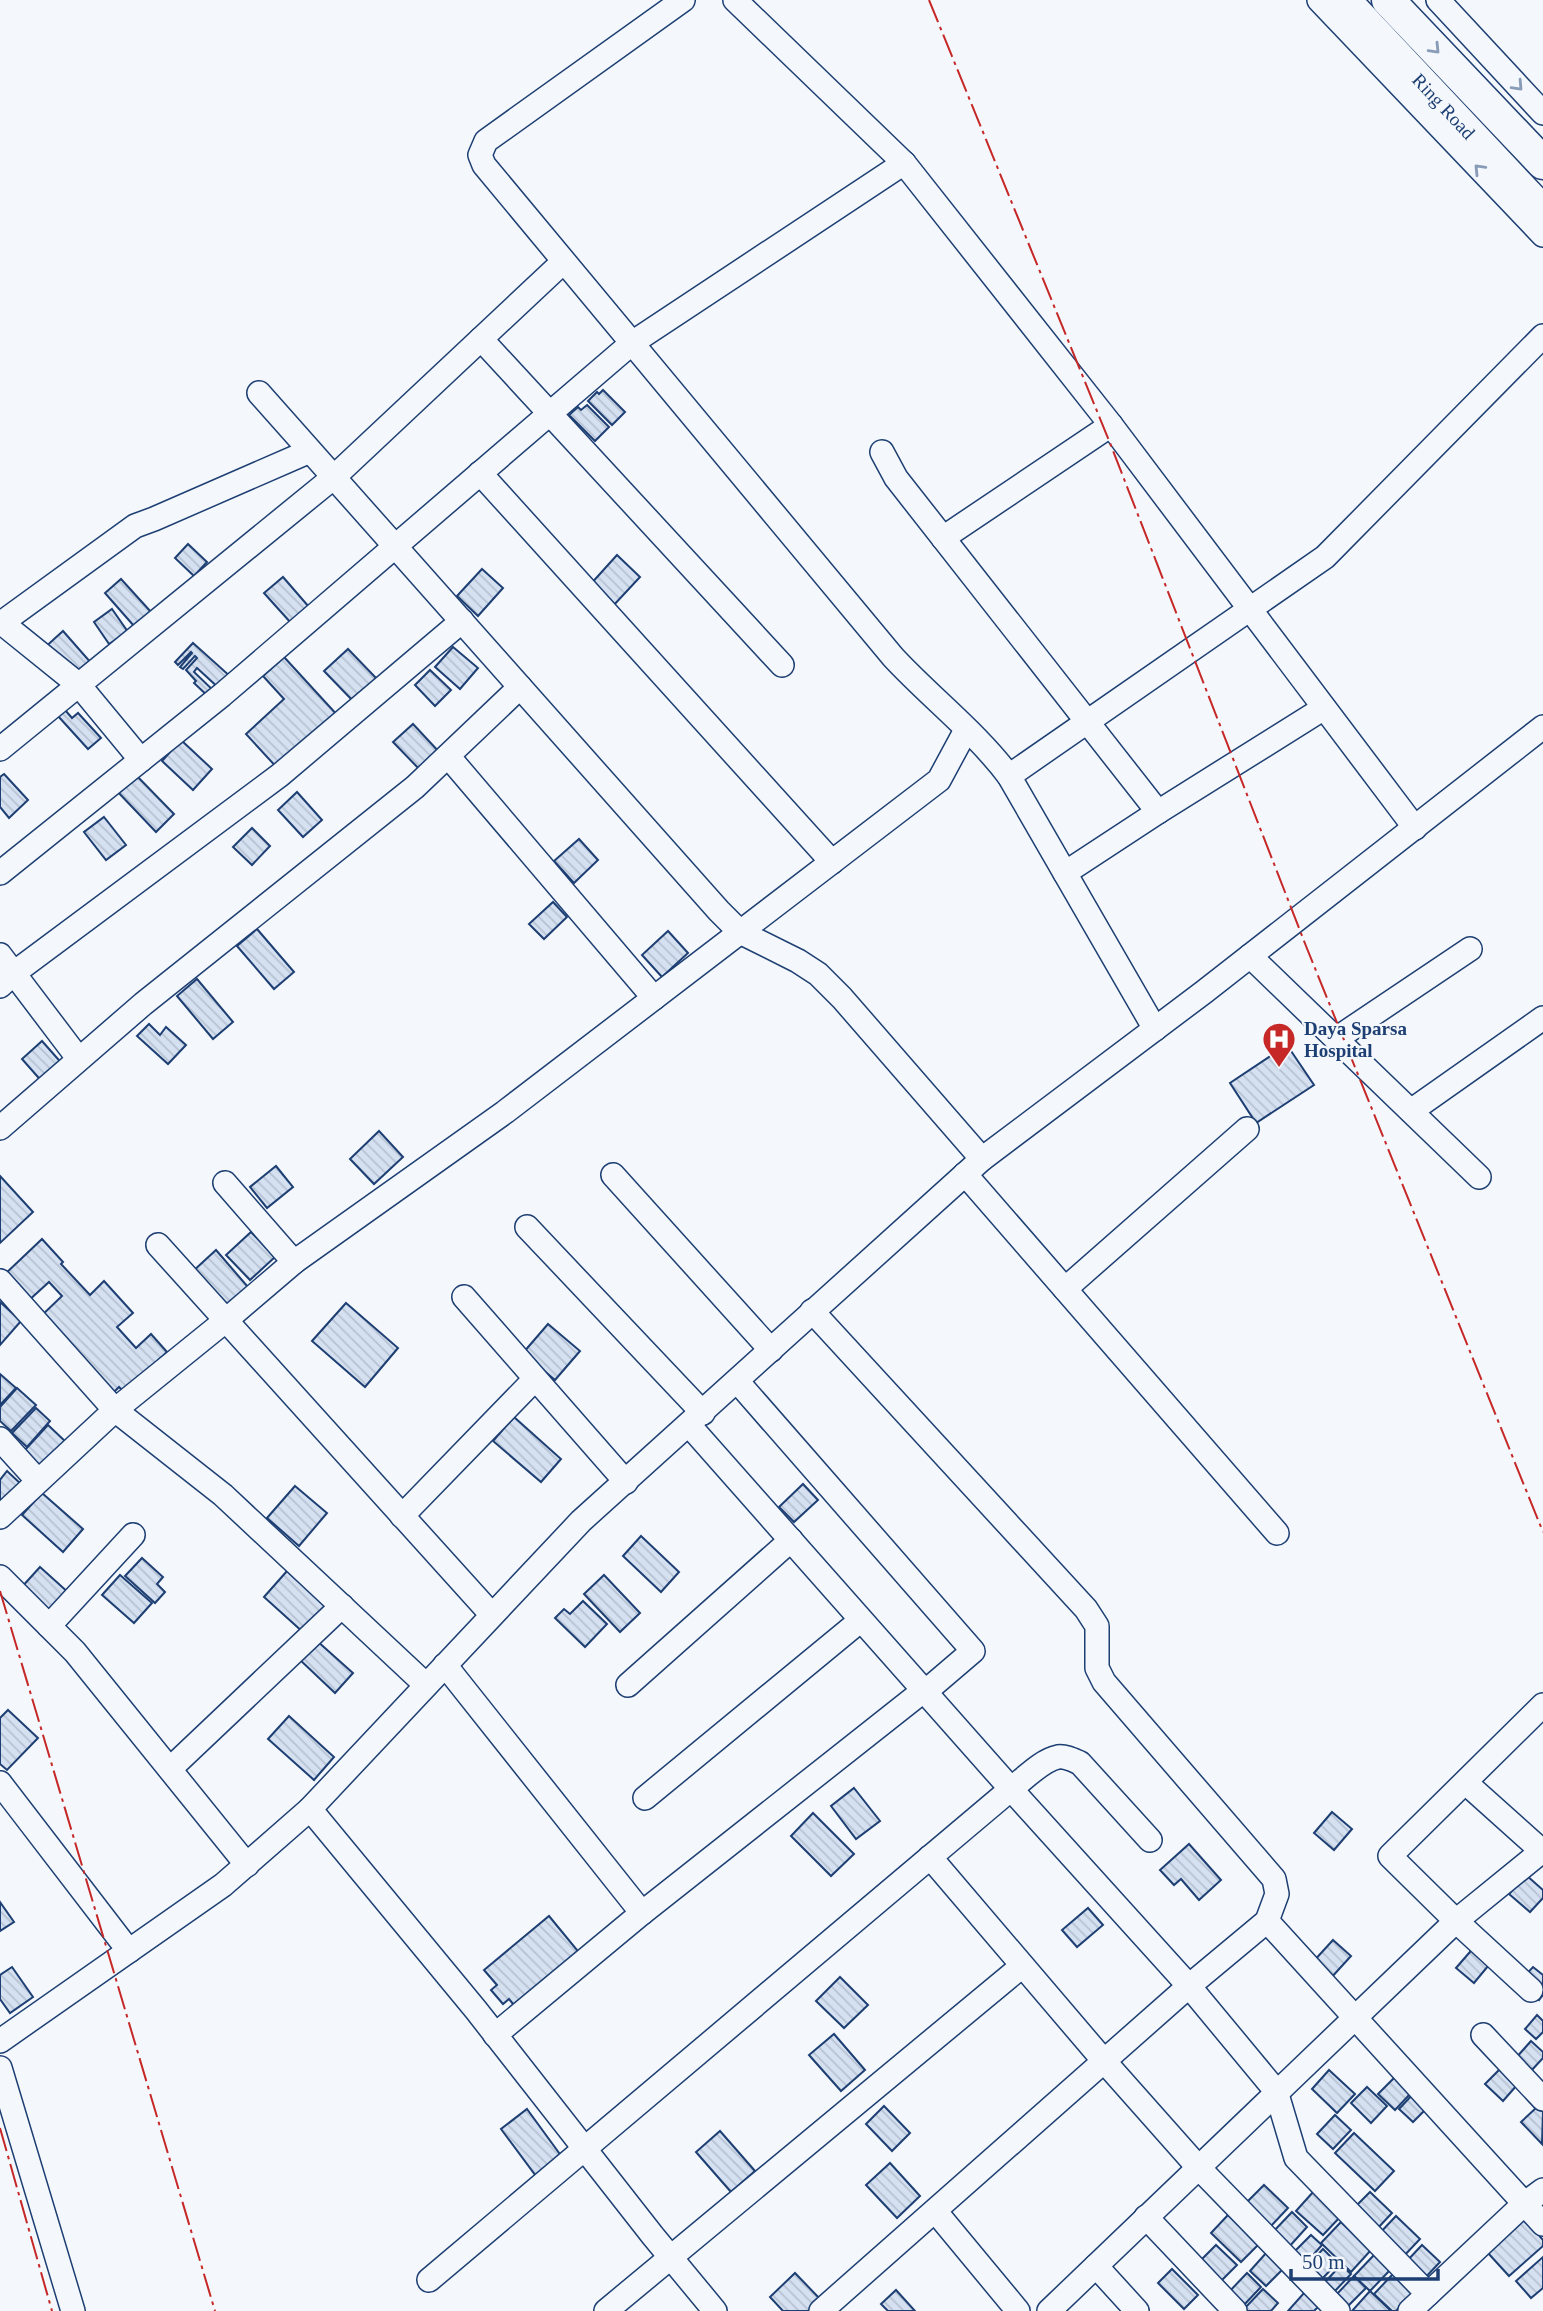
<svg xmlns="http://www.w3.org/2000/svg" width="1543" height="2311" viewBox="0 0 1543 2311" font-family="'Times New Roman',serif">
  <defs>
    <pattern id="building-back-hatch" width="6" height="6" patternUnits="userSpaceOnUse" patternTransform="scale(1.75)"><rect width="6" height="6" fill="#d5e0f0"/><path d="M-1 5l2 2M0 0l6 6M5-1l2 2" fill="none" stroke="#b6c1d1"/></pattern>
  </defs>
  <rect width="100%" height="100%" fill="#f4f7fb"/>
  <g fill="url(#building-back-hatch)" stroke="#1d3f73" stroke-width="2">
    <polygon points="603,390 625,412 612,425 588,401 597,392 599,394"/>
    <polygon points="587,405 609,427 595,441 569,415 578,407 581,410"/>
    <polygon points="188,544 207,562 194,576 175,558"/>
    <polygon points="617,555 640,577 612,607 589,586"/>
    <polygon points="482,569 503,588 478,616 457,596"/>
    <polygon points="283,577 309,607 291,623 264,593"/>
    <polygon points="121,579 151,612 134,626 105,593"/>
    <polygon points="112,609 128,632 109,644 94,622"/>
    <polygon points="63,631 92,664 71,683 42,650"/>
    <polygon points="193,643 232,678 221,690 197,668 194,672 217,694 212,700 194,683 196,681 186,670 197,658 195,656 183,669 180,667 192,653 191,652 178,665 175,662"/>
    <polygon points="453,647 478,668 460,689 435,667"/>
    <polygon points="348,649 377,679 354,702 324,671"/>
    <polygon points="284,657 339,717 280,771 246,734 284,699 263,676"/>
    <polygon points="430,670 451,690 435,706 415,685"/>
    <polygon points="65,710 72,718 78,713 101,738 88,749 58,716"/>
    <polygon points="413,724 441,754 422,772 393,742"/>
    <polygon points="181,740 212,769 193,790 162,761"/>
    <polygon points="133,772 174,814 156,832 115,789"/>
    <polygon points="4,774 28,800 9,818 0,807 0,777"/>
    <polygon points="297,792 322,820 303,837 278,810"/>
    <polygon points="104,817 126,845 106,860 84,832"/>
    <polygon points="252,828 270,846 252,865 233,847"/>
    <polygon points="579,839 598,860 574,883 554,861"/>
    <polygon points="553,902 567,917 544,939 529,924"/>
    <polygon points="257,929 294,972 274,989 237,946"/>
    <polygon points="668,931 688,953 662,977 642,955"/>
    <polygon points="197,979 233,1022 213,1039 177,996"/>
    <polygon points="149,1024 160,1035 166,1027 186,1045 168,1064 137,1036"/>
    <polygon points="42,1041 65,1067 45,1085 22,1059"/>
    <polygon points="1287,1045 1314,1085 1256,1123 1230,1083"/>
    <polygon points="379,1131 403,1157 374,1184 350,1159"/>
    <polygon points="276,1166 293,1187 267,1208 250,1187"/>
    <polygon points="0,1176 33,1212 0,1243"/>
    <polygon points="251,1232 275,1257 250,1280 226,1255"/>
    <polygon points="42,1239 63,1262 61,1264 90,1295 104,1281 133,1313 117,1327 136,1348 151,1334 167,1352 124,1392 119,1387 111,1395 39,1318 62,1296 49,1282 27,1302 18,1292 22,1288 13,1279 9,1283 3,1276"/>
    <polygon points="216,1250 254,1294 229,1316 191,1273"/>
    <polygon points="0,1302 21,1321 0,1345"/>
    <polygon points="346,1303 398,1348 365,1387 312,1341"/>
    <polygon points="548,1324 580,1351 555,1380 523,1353"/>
    <polygon points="0,1374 16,1388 0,1405"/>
    <polygon points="17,1388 36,1405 11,1431 0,1421 0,1407"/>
    <polygon points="36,1408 50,1421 27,1447 12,1433"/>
    <polygon points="514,1417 561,1459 541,1482 493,1441"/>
    <polygon points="48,1425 67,1443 43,1469 24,1451"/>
    <polygon points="7,1471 22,1485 0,1505 0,1480"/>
    <polygon points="803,1484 818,1500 794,1522 779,1507"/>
    <polygon points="295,1486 327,1513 299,1546 267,1518"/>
    <polygon points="42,1493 83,1529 63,1552 22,1515"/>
    <polygon points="641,1536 679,1572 661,1592 623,1556"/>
    <polygon points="142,1558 163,1577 157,1584 165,1592 155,1603 125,1576"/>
    <polygon points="40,1567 70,1594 50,1616 20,1589"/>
    <polygon points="287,1571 327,1607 304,1633 264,1597"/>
    <polygon points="120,1575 152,1603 134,1623 102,1595"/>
    <polygon points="604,1575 640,1613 620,1632 584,1594"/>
    <polygon points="583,1601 607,1624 585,1647 555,1618 564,1609 570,1614"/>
    <polygon points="316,1640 353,1673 335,1693 299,1659"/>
    <polygon points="8,1710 38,1738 7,1770 0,1764 0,1718"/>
    <polygon points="289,1716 334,1757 314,1780 268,1739"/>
    <polygon points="854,1788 880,1821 856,1839 831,1806"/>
    <polygon points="1332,1812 1352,1829 1334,1850 1314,1833"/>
    <polygon points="813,1813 854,1854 831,1876 791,1836"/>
    <polygon points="1189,1844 1221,1880 1199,1900 1181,1879 1174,1885 1160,1870"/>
    <polygon points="1526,1875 1543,1890 1543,1898 1530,1912 1509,1894"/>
    <polygon points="0,1902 14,1922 0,1931"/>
    <polygon points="1088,1908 1103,1925 1077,1947 1062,1930"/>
    <polygon points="549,1916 582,1956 518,2010 509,1999 503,2004 491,1990 497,1985 484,1970"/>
    <polygon points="1333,1940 1351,1956 1330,1979 1312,1963"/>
    <polygon points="1476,1945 1493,1960 1474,1983 1456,1968"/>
    <polygon points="12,1967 33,1997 10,2013 0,1999 0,1975"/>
    <polygon points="1533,1967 1543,1975 1543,1995 1539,2000 1519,1982"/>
    <polygon points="840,1977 868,2005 844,2028 816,2001"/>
    <polygon points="1537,2015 1543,2021 1543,2032 1536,2039 1525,2029"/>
    <polygon points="834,2034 865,2070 841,2091 809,2055"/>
    <polygon points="1531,2041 1543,2052 1543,2058 1530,2072 1515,2059"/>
    <polygon points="1500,2069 1517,2085 1503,2101 1485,2084"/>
    <polygon points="1329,2070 1355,2094 1337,2113 1312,2089"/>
    <polygon points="1395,2077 1411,2093 1395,2110 1378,2094"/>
    <polygon points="1367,2087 1387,2106 1371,2123 1351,2103"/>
    <polygon points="1414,2093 1428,2107 1413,2122 1399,2109"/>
    <polygon points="884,2106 910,2133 892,2151 866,2124"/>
    <polygon points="1537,2107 1543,2112 1542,2144 1521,2122"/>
    <polygon points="527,2109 562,2157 536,2176 501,2129"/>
    <polygon points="1335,2115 1351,2130 1333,2149 1317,2134"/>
    <polygon points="720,2131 755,2171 731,2192 696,2152"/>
    <polygon points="1354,2133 1394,2171 1375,2191 1335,2153"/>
    <polygon points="890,2163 920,2196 897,2218 866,2185"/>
    <polygon points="1264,2185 1288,2208 1269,2228 1244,2205"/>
    <polygon points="1314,2191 1341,2216 1323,2235 1296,2211"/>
    <polygon points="1370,2192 1392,2213 1376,2230 1353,2209"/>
    <polygon points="1292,2212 1307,2227 1288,2248 1272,2233"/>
    <polygon points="1228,2215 1259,2244 1241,2262 1211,2233"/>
    <polygon points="1396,2216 1420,2239 1401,2259 1377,2236"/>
    <polygon points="1525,2219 1543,2240 1543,2246 1509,2276 1488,2253"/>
    <polygon points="1341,2222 1371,2250 1351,2272 1321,2243"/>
    <polygon points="1311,2235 1322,2245 1306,2263 1294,2252"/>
    <polygon points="1216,2245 1237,2265 1220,2282 1199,2262"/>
    <polygon points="1422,2245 1440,2262 1423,2280 1405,2263"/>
    <polygon points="1323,2249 1337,2263 1322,2279 1307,2266"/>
    <polygon points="1267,2252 1284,2268 1266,2286 1250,2271"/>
    <polygon points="1375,2254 1391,2269 1370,2291 1354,2276"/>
    <polygon points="1543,2257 1543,2288 1531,2298 1516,2281"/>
    <polygon points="1341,2265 1351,2274 1334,2292 1324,2283"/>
    <polygon points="1172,2269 1198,2295 1184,2309 1158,2283"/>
    <polygon points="795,2273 822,2301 812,2311 783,2311 770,2297"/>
    <polygon points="1247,2273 1261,2287 1242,2307 1227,2294"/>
    <polygon points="1393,2274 1413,2293 1396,2311 1392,2311 1374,2294"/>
    <polygon points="1354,2276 1366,2288 1348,2306 1336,2295"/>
    <polygon points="1263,2289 1278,2303 1271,2311 1246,2311 1244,2309"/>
    <polygon points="896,2290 915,2311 888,2311 881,2304"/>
    <polygon points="1370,2291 1391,2311 1352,2311"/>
    <polygon points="1304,2293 1318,2307 1314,2311 1288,2311"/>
  </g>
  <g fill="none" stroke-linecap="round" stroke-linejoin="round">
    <defs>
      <g id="minor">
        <path d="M683 0 486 141 480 155 484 165 893 657C930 697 976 732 1009 776L1155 1029"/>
        <polyline points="735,0 904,163 1111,425 1415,828"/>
        <polyline points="1319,0 1543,235"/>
        <polyline points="1438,0 1543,113"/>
        <polyline points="481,339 782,665"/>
        <polyline points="259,393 719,911 740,932 798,961 818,974 842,998 982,1159"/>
        <polyline points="882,452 896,478 1158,812"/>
        <polyline points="480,473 832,862"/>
        <polyline points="943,538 1111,425"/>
        <polyline points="2,623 79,685 141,760"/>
        <polyline points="0,624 135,526 154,519 310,451"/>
        <polyline points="0,749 334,477 563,262"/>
        <polyline points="448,756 654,998"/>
        <polyline points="1009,776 1325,557 1543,336"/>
        <polyline points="0,873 222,695 632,343 904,163"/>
        <polyline points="1065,873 1158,812 1324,708"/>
        <polyline points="0,955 78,1058"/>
        <polyline points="1250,956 1479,1177"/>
        <polyline points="0,986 14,973 280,775 462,621"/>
        <polyline points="1336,1039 1470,949"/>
        <polyline points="1411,1111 1543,1018"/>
        <polyline points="0,1128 143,1004 415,787 520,687"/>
        <polyline points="965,1174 1277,1533"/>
        <polyline points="613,1175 771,1350"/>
        <polyline points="225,1183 294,1262"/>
        <polyline points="527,1227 703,1413"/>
        <polyline points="158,1245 492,1615"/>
        <polyline points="0,1281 115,1410 223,1495 426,1685"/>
        <polyline points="1065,1289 1247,1129"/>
        <polyline points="464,1297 626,1482"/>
        <polyline points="812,1311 1086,1609 1097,1626 1097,1668 1104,1682 1274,1879 1277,1894 1267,1921 1189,1986 821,2311"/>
        <polyline points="689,1425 1011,1789 1189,1986 1276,2091 1296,2158 1428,2294"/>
        <polyline points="0,1439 38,1481"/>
        <polyline points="402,1516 535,1379"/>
        <polyline points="0,1517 115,1410 225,1321 294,1262 505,1112 939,780 966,730"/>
        <polyline points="0,1577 75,1652 247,1865"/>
        <polyline points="49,1626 133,1535"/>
        <polyline points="445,1665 642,1913"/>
        <polyline points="628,1685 791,1540"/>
        <polyline points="170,1769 342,1606"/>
        <polyline points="0,1783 129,1951"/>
        <polyline points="1466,1783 1543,1852"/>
        <polyline points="645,1798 861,1620"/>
        <polyline points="310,1809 476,2010 653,2236 715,2311"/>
        <polyline points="930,1857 1104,2061 1198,2167 1338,2311"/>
        <polyline points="1267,1921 1543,2224"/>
        <polyline points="1531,1990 1456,1921 1542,1851"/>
        <polyline points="495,2035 642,1913 923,1691 925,1692 973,1651 737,1381"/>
        <polyline points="1483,2035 1543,2099"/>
        <polyline points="0,2041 223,1885 310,1809 581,1521 982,1159 1204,992 1543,727"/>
        <polyline points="0,2068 73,2311"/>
        <polyline points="936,2212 1018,2311"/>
        <polyline points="1146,2217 1235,2311"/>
        <polyline points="1096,2266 1137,2311"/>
        <path d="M429 2280 1011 1789C1024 1779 1042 1760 1058 1757 1066 1756 1073 1760 1080 1763L1150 1840"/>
        <polyline points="606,2311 1022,1966"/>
        <polyline points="1049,2311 1456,1921 1390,1856 1543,1705"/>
        <polyline points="1410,2311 1524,2204 1543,2190"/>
      </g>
      <g id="highway">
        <polyline points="1344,0 1543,212"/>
        <polyline points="1388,0 1543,163"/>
      </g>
    </defs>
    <use href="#minor" stroke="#1d3f73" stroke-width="26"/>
    <use href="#highway" stroke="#1d3f73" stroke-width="35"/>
    <use href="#minor" stroke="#f4f7fb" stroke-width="23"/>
    <use href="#highway" stroke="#f4f7fb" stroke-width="32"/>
    <g stroke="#c62828" stroke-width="2" stroke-dasharray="24 5 3.5 5" stroke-linecap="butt">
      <polyline points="929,0 1110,443 1306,946 1543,1532"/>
      <polyline points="0,1591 215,2311"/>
      <polyline points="0,2128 52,2311"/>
    </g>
  </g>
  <defs><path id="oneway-chevron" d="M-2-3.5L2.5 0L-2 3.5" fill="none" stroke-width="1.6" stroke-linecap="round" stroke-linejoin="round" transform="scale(1.75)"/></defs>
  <g stroke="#889bb7">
    <use href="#oneway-chevron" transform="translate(1435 49) rotate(46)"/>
    <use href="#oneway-chevron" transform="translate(1518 86) rotate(47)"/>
    <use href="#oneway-chevron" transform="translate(1479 169) rotate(-134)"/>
  </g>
  <defs>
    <symbol id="hospital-pin" viewBox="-11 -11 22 30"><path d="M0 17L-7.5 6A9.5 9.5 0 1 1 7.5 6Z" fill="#c62828" stroke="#f4f7fb"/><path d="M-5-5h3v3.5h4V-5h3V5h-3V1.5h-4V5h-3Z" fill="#fff"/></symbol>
  </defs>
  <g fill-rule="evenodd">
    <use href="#hospital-pin" x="1260" y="1020" width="38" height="52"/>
  </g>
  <g text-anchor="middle" stroke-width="5" stroke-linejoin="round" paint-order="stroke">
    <g font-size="19" fill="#1d3f73" stroke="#f4f7fb">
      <text transform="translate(1444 106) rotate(47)" y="7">Ring Road</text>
    </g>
    <g font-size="19" font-weight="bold" fill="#1d3f73" stroke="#f4f7fb" text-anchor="start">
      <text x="1304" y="1035">Daya Sparsa<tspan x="1304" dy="22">Hospital</tspan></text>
    </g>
  </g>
  <path d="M1291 2269v10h147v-10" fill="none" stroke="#1d3f73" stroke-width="3.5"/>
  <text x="1302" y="2269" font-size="21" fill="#1d3f73" stroke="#f4f7fb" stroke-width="5" paint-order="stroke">50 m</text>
</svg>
